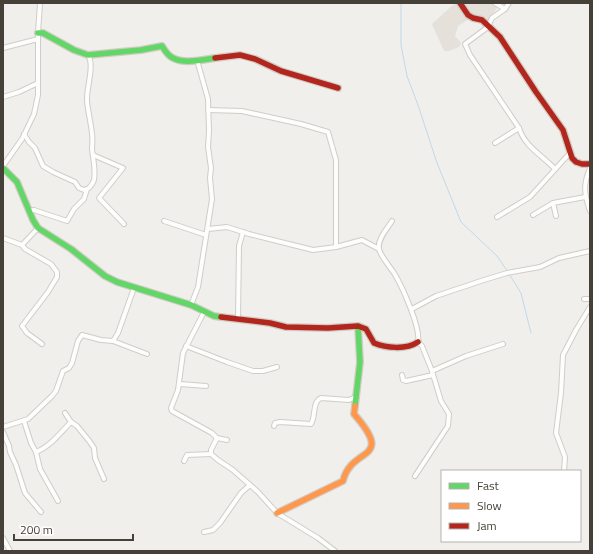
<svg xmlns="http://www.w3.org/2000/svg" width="593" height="554" viewBox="0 0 593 554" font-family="'Titillium Web',sans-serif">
  <rect width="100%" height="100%" fill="#f1efeb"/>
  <polygon fill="#e5e1da" points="455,3 500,3 487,24 469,19 458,26 455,36 461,43 459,47 449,51 444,51 432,24"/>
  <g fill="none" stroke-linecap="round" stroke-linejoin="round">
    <g stroke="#bfd9eb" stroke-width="1">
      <polyline points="401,3 401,45 407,76 418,105 437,163 461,222 497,256 508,272"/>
      <polyline points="509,274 521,293 531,333"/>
    </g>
    <defs>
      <g id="street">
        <polyline points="495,3 505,9"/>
        <polyline points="3,48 38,39"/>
        <polyline points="3,97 19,92 38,83"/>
        <polyline points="208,110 242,111 301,124 328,132 336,160 336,247"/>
        <path d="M519 128C525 147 542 155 555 169"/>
        <path d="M24 134 29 142 35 148 43 166 53 172 75 182 79 188 84 190 89 188C91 186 93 183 94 180 96 171 93 159 92 149 92 144 93 139 92 134 91 123 88 112 87 101 86 89 95 65 88 55"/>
        <polyline points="495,143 519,128 470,55 465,44 488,27 492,18 505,9 509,3"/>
        <polyline points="93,155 123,168 99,198 124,224"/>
        <polyline points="3,166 22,139 34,114 38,95 38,33 40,3"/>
        <path d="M590 168C583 185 584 193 590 211"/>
        <polyline points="553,203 556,216"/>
        <polyline points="29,211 34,210 67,221 74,209 84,199 87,189"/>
        <polyline points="533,215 553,203 585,197"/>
        <polyline points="497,217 530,197 569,154"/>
        <polyline points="164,221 206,235"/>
        <path d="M392 221C388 228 377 239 379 249 380 255 390 267 394 273 402 286 421 328 418 342L422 346 432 371 441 401 449 414 448 426 415 476"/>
        <polyline points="38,228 22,245 25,249 51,264 57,272 57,277 48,292 22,326 27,333 42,344"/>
        <polyline points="208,229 227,227 249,234 313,250 336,247 362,240 379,249"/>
        <polyline points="3,238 22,245"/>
        <polyline points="584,299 590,299"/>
        <polyline points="191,305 198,287 212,199 210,178 211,168 208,147 209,131 208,99 197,60"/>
        <polyline points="412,309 436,296 484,280 507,273 540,267 559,258 590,251"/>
        <polyline points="204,312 183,353 178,390 171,408 172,411 212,433 217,438 227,440"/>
        <polyline points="238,319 239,246 243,232"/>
        <polyline points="113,341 118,333 134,288"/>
        <polyline points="186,346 227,362 253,371 263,371 277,367"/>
        <polyline points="432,371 466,356 503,344"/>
        <polyline points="402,375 403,380 406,381 433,375"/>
        <polyline points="180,384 206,386"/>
        <polyline points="65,413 71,422"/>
        <path d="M24 421 31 443 36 452C50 447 61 432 71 422L77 426 90 442 94 448 95 458 104 479"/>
        <path d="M274 426 275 423 280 422 311 424C316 416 312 402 321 398L349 400 356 397"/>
        <polyline points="3,427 28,419 52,396 56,391 63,371 69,368 72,363 78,341 82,335 101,340 113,341 147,354"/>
        <polyline points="3,432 9,446 10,452 16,465 25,493 41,512"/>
        <polyline points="217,438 211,450 211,454 218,460 233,470 258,492 277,513 318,538 335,551"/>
        <polyline points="36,452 40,469 58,501"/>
        <polyline points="184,461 187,455 211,454"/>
        <polyline points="564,471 565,457 556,433 561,393 563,355 576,330 590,307"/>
        <polyline points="204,532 213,530 220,523 241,493 250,485"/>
        <polyline points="3,538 10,551"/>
      </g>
      <g id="fast">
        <path d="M38 33H43L74 50 88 55 141 50 162 46C165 51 168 56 173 58 184 64 203 60 215 58"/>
        <polyline points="3,168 17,182 33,220 38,228 71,249 105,276 117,282 191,305 214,316 221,317"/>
        <polyline points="355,406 360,362 358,326"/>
      </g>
      <path id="slow" d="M277 513 343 481C351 446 396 462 354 414L355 406"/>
      <g id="jam">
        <polyline points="460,3 468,15 473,18 482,20 500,37 536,92 563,130 572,158 576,162 582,164 590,164"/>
        <polyline points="215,58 240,55 255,59 281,71 338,88"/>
        <path d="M221 317 270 323 286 327 328 328 358 326 366 329 374 343C386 348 406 350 418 342"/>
      </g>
    </defs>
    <use href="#street" stroke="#cfcdc9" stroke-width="6"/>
    <use href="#fast" stroke="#d0ccc3" stroke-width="8"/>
    <use href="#slow" stroke="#d0ccc3" stroke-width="8"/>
    <use href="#jam" stroke="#d0ccc3" stroke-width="8"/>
    <use href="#street" stroke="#fdfdfc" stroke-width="4"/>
    <use href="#fast" stroke="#63d668" stroke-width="5.5"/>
    <use href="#slow" stroke="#ff974d" stroke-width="5.5"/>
    <use href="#jam" stroke="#b3261e" stroke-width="5.5"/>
  </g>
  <rect width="593" height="554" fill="none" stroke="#464138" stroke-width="8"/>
  <rect x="441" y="470" width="140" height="72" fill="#ffffff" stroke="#b5b3af"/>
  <rect x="449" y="483" width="20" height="6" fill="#63d668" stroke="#b5b3af"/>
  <text x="477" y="490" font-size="12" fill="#464138">Fast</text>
  <rect x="449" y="503" width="20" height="6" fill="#ff974d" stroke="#b5b3af"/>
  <text x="477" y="510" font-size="12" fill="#464138">Slow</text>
  <rect x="449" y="523" width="20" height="6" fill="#b3261e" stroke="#b5b3af"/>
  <text x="477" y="530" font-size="12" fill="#464138">Jam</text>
  <path d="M14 534v6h119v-6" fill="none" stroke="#464138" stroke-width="2"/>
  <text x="20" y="534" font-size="12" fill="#464138" stroke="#ffffff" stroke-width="3" paint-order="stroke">200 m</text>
</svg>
